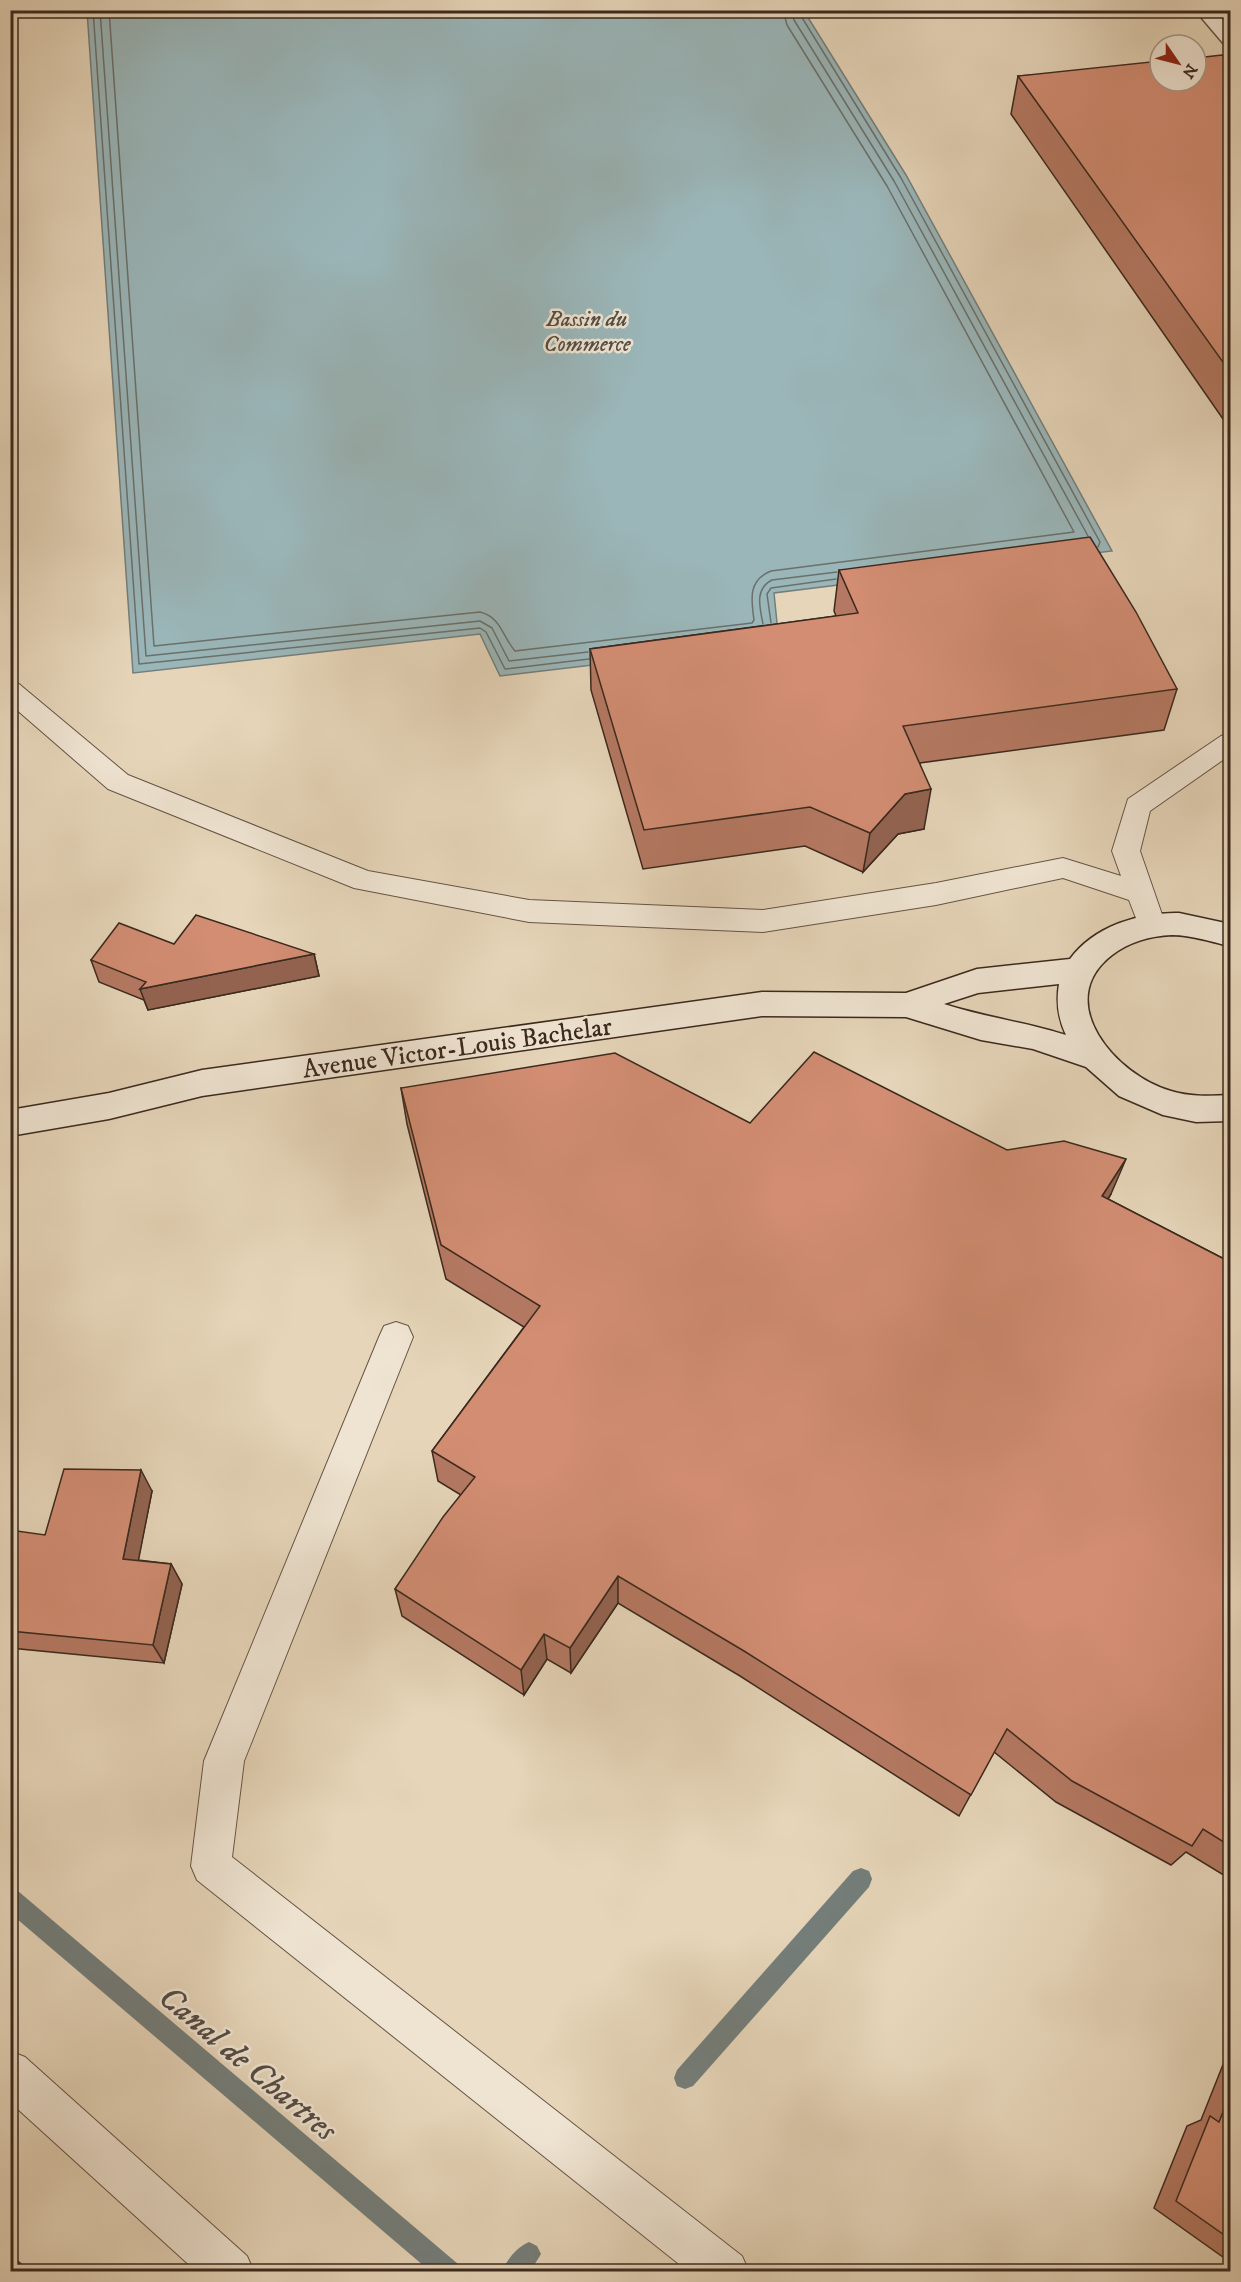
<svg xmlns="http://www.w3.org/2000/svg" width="1241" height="2282" viewBox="0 0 1241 2282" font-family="'IM FELL DW Pica',serif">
  <rect width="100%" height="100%" fill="#e6d5b9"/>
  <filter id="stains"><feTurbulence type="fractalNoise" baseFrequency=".00333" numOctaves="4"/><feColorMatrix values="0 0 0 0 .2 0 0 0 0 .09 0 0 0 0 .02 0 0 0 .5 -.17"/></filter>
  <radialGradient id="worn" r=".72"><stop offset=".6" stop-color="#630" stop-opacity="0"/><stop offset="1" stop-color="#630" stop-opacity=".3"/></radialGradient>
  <polygon fill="#9ab6b9" stroke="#747e7b" stroke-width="1.5" points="87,11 804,11 906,175 1112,551 774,593 779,643 500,676 480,634 133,673"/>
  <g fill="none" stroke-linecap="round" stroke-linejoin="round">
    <g stroke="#6a706c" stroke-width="1.5">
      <polyline points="93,10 139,664 480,628 486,632 505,669 589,659"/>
      <polyline points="100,10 146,656 480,621 492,628 509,661 588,652"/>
      <path d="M109 10 154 646 480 612C501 617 502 636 515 651L752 623 754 620C751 599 748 580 771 571L1074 532 887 186 787 25 783 10"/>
      <polyline points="792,10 794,20 894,181 1088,536"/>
      <polyline points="800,10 801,16 901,178 1100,542 1098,547"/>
      <polyline points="771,623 767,594 771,588 836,579"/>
      <path d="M763 624C760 608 754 589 772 580L837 572"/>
    </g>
    <g fill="#747e7b" fill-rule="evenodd">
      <polygon points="861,1868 869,1871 872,1879 869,1887 693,2086 685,2089 677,2086 674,2078 677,2070 853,1871"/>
      <polygon points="10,1889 18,1891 458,2264 462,2272 431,2272 10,1913"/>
      <path d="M529 2242 537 2246 541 2254 530 2272H502C507 2259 517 2247 529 2242Z"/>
    </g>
    <defs>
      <g id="service">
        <polygon points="10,681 19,684 128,775 368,871 529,900 763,910 936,883 1063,858 1121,876 1112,851 1128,799 1221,736 1230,733 1230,755 1150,811 1140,851 1166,926 1162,934 1152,937 1142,934 1129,900 1063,878 936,905 763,932 529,922 354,888 108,789 10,704"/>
        <polygon points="396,1322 408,1326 413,1337 244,1761 232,1857 742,2256 749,2272 689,2272 197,1880 191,1866 204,1761 379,1337 384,1326"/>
        <polygon points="10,2051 25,2057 247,2256 254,2272 197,2272 10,2102"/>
      </g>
      <polygon id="tertiary" points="1195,10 1214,10 1230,28 1230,44 1223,43"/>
      <path id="secondary" d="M1179 913 1230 924V946C1211 942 1192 935 1172 935 1150 936 1129 942 1112 955 1051 1002 1117 1076 1171 1091 1190 1097 1211 1096 1230 1095V1121L1196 1122 1163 1115 1119 1096 1086 1067 1033 1049 981 1040 906 1017 762 1016 202 1096 109 1119 10 1136V1110L109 1093 202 1070 762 992 906 993 977 969 1070 959C1094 926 1140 912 1179 913ZM1059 984C1056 1003 1058 1018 1066 1035 1025 1022 984 1017 944 1004L978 993Z"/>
    </defs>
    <use href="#service" stroke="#665445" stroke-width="2"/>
    <use href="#tertiary" stroke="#665445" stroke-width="3"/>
    <use href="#secondary" stroke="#3b291e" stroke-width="3"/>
    <use href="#service" fill="#efe4d2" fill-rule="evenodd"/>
    <use href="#tertiary" fill="#efe4d2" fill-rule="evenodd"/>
    <use href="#secondary" fill="#efe4d2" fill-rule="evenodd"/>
  </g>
  <g fill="#b57963" stroke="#3b291e" stroke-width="1.5">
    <polygon points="1230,64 1230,429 1011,114 1018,76"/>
    <polygon points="839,570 1177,689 1164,730 920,763 924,829 898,834 863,872 805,846 643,869 591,690 590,649 836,616 834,611"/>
    <polygon points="174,944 314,954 319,976 148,1010 144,1000 99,982 91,960"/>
    <polygon points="401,1088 750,1123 1007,1150 1111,1194 1108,1199 1230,1262 1230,1879 1186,1852 1171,1865 1056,1802 994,1752 959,1816 740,1676 618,1603 571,1673 547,1659 524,1695 402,1616 395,1589 461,1495 438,1481 432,1451 524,1327 446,1279 407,1124"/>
    <polygon points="152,1491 138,1560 171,1564 182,1584 164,1663 10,1648 10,1549"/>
    <polygon points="1230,2047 1230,2262 1154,2208 1187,2126 1201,2120"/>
  </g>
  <g fill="#936350" stroke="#3b291e" stroke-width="1.5">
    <polygon points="931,789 924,829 898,834 863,872 870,833 905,794"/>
    <polygon points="314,954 319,976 148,1010 140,989"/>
    <polygon points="1126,1159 1111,1194 1088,1230 1102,1196"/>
    <polygon points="141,1470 152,1491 135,1578 123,1559"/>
    <polygon points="171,1564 182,1584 164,1663 153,1645"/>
    <polygon points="618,1576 618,1603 571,1673 570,1648"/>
    <polygon points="544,1634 547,1659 524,1695 521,1670"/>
    <polygon points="10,2254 29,2271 10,2271"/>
  </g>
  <g fill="#d28d73" stroke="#3b291e" stroke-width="1.5">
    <polygon points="1222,55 1230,64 1230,372 1018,76 1160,61 1160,81 1196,81 1196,58"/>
    <polygon points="1090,537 1136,612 1177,689 903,726 931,789 905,794 870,833 810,807 644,830 590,649 858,613 839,570"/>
    <polygon points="196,915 314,954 140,989 146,982 91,960 119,923 174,944"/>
    <polygon points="814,1052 1007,1150 1064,1141 1126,1159 1102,1196 1230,1262 1230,1846 1203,1829 1192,1846 1072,1781 1007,1729 971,1795 744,1651 618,1576 570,1648 544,1634 521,1670 395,1589 443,1517 475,1477 432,1451 540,1306 441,1245 401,1088 615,1053 750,1123"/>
    <polygon points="64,1469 141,1470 123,1559 171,1564 153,1645 10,1631 10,1549 17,1531 45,1535"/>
    <polygon points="1230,2094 1230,2239 1176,2201 1210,2116 1219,2122"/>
  </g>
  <g text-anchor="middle" stroke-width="5" stroke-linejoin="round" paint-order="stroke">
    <g font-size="22" font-style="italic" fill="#534c45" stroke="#efe4d2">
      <text x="587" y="326">Bassin du<tspan x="587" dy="25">Commerce</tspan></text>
    </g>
    <g font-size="26" fill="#3b291e" stroke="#efe4d2">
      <text transform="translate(457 1047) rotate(-8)" y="9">Avenue Victor-Louis Bachelar</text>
    </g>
    <g font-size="33" font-style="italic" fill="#534c45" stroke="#efe4d2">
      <text transform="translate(249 2062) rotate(40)" y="12">Canal de Chartres</text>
    </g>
  </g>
  <rect width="1241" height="2282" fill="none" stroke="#e6d5b9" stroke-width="36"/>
  <rect x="12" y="12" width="1217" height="2258" fill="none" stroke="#3b291e" stroke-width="3"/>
  <rect x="18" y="18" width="1205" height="2246" fill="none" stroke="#3b291e" stroke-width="1.5"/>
  <g transform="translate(1178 63) rotate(125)"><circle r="28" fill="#efe4d2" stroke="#a7998a" stroke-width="1.5"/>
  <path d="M0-4.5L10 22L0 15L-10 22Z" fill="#8f2418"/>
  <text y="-9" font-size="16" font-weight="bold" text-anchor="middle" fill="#3b291e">N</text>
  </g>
  <rect width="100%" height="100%" filter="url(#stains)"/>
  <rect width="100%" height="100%" fill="url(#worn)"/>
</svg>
